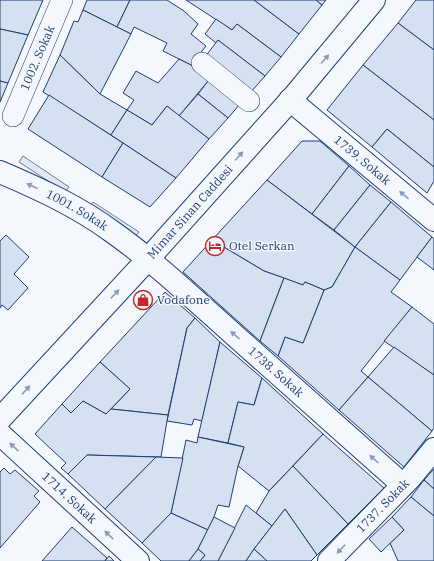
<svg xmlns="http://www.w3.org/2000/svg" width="434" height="561" viewBox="0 0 434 561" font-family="'IBM Plex Serif',serif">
  <rect width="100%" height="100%" fill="#f4f7fb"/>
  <g fill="#e3e9f0" stroke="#687fa3">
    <polygon points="23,156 69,187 65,192 19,162"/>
    <polygon points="93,202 139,232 135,237 89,207"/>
  </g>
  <g fill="#d5e0f0" stroke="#1d3f73">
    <polygon points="0,0 43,0 28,35 0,29"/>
    <polygon points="87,0 130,0 117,27 83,10"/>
    <polygon points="130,0 167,0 184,11 198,24 191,34 206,46 191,65 163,51 167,43 134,27 131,34 117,27"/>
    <polygon points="186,0 254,0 299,34 281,57 237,24 232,30"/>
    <polygon points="254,0 316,0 322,5 299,34"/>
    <polygon points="316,0 326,0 322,5"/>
    <polygon points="416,0 434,0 434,50 398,23"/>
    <polygon points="83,10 131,34 100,94 60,55 74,21 78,22"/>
    <polygon points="216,19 232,30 237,24 281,57 265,76 218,40 216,43 205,34"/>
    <polygon points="398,23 434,50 434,120 363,65"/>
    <polygon points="0,29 28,35 8,83 0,81"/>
    <polygon points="218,40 265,76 250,93 205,57"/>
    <polygon points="60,55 100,94 127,110 111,135 43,92"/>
    <polygon points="179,59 191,65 209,80 179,116 167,106 152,125 127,110 134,100 123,93 136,71 158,83"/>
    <polygon points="363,65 434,120 434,167 387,129 372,147 327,110"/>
    <polygon points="209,80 240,104 228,118 198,94"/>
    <polygon points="0,81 8,83 0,102"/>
    <polygon points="198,94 228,118 209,139 179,116"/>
    <polygon points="49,95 123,143 102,177 28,129"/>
    <polygon points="167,106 209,139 176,178 111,135 127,110 152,125"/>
    <polygon points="387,129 434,167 434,181 427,193 372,147"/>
    <polygon points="302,141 320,141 349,166 312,214 267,180"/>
    <polygon points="123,143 176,178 150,207 102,177"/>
    <polygon points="349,166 370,185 334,230 312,214"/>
    <polygon points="267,180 355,247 332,287 324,290 305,282 303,285 264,271 212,240"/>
    <polygon points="370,185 391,202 355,247 334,230"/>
    <polygon points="391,202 432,237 400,280 355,247"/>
    <polygon points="6,235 29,257 14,274 28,288 8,310 2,305 0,308 0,241"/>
    <polygon points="432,237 434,239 434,270 417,257"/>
    <polygon points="212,240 264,271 284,278 260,341 183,272"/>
    <polygon points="355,247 400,280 391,292 412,307 361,371 368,377 339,410 278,356 285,337 303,343 324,290 332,287"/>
    <polygon points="284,278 303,285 305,282 324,290 303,343 285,337 278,356 260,341"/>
    <polygon points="165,292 195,318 187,328 168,415 111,409 130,389 100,362"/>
    <polygon points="412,307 434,324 434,375 384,341"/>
    <polygon points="195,318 220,342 202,421 194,419 192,425 167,421 187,328"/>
    <polygon points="220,342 262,378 254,405 238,402 228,443 198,437"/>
    <polygon points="394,347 434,375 434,428 432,431 368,377"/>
    <polygon points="100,362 130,389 106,414 83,401 71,413 62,404"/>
    <polygon points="368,377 432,431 404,467 339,410"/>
    <polygon points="262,378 323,434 269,491 238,466 244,447 228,443 238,402 254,405"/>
    <polygon points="83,401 106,414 111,409 168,415 161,457 87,455 68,474 61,468 66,463 35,434 62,404 71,413"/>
    <polygon points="323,434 384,488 348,524 293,466"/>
    <polygon points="198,437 244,447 238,466 229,507 218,505 214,517 208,530 171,513 186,440 197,443"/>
    <polygon points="87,455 156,457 105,509 68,474"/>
    <polygon points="156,457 183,458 171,513 142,543 105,509"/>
    <polygon points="293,466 348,524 317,555 285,509 272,526 256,513 269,491"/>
    <polygon points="4,468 10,474 15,470 39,491 34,496 40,502 0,548 0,472"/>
    <polygon points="434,469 434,489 424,480"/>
    <polygon points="424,480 434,489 434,516 411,497"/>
    <polygon points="411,497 434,516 434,561 398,561 390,543 404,530 392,517"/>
    <polygon points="246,505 272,526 254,549 246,561 218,561"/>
    <polygon points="285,509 317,555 311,561 267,561 254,549"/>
    <polygon points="171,513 208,530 198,549 189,561 161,561 142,543"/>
    <polygon points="214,517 235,528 218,561 200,561 205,555 198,549"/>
    <polygon points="392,517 404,530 381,552 369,539"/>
    <polygon points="72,527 107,558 105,561 42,561"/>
    <polygon points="198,549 205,555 200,561 189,561"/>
    <polygon points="254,549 267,561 246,561"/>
    <polygon points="109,556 114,561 105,561"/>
  </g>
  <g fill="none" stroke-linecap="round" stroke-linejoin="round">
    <defs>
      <g id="pedestrian">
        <polyline points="202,63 249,101"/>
        <path id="s1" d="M13 116 62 0"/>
      </g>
      <g id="minor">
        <path id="s2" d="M290 100 434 220"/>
        <path id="s3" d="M0 172C40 189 79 207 114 233 159 265 199 304 241 341 295 389 349 437 403 485"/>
        <path id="s4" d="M0 434 138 561"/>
        <path id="s5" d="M329 561 410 478 434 449"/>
      </g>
      <g id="primary">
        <path id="s6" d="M0 419 148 259 295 95 374 0"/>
      </g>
    </defs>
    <use href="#pedestrian" stroke="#1d3f73" stroke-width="22"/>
    <use href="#minor" stroke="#1d3f73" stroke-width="24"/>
    <use href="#primary" stroke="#1d3f73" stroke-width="24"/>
    <use href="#pedestrian" stroke="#f4f7fb" stroke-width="21"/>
    <use href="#minor" stroke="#f4f7fb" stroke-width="22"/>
    <use href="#primary" stroke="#f4f7fb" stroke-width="22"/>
  </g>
  <defs><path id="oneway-solid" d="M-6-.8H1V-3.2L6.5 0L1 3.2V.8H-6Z"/></defs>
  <g fill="#889bb7">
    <use href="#oneway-solid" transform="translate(325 59) rotate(-50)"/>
    <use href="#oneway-solid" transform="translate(239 156) rotate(-48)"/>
    <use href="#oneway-solid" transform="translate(32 186) rotate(-155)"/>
    <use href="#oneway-solid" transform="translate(404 195) rotate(-140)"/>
    <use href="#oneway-solid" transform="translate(115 294) rotate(-47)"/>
    <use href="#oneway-solid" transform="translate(235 335) rotate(-138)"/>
    <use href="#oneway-solid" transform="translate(26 390) rotate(-47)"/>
    <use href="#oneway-solid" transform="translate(14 447) rotate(-137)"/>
    <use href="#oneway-solid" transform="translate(374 459) rotate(-138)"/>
    <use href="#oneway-solid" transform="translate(109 535) rotate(-137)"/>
    <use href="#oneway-solid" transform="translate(341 549) rotate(134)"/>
  </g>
  <defs>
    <symbol id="hotel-ring" viewBox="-11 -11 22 22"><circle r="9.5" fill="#f4f7fb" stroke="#c62828" stroke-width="1.5"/><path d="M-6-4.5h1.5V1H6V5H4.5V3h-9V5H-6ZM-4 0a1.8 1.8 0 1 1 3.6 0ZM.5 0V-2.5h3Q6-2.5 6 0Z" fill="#c62828"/></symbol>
    <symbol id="shop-ring" viewBox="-11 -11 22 22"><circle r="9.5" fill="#f4f7fb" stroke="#c62828" stroke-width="1.5"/><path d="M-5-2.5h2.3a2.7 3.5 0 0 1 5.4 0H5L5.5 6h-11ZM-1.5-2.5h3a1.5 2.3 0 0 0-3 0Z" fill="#c62828"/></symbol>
  </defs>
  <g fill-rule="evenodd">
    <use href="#hotel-ring" x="204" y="235" width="22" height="22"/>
    <use href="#shop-ring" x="132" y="289" width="22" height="22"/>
  </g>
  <g text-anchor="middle" stroke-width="3" stroke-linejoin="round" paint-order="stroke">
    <g font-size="12" fill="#1d3f73" stroke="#f4f7fb">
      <text dy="4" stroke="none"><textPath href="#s1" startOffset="63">1002. Sokak</textPath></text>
      <text dy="4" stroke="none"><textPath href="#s2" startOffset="94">1739. Sokak</textPath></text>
      <text dy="4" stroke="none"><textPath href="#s3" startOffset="86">1001. Sokak</textPath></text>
      <text dy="4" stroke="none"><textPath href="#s6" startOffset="281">Mimar Sinan Caddesi</textPath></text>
      <text dy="4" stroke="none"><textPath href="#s3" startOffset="343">1738. Sokak</textPath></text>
      <text dy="4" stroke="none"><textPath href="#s4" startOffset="94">1714. Sokak</textPath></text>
      <text dy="4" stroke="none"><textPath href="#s5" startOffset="77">1737. Sokak</textPath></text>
    </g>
    <g font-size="12" fill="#1d3f73" stroke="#f4f7fb" text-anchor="start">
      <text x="229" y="250">Otel Serkan</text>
      <text x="157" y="304">Vodafone</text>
    </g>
  </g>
</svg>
